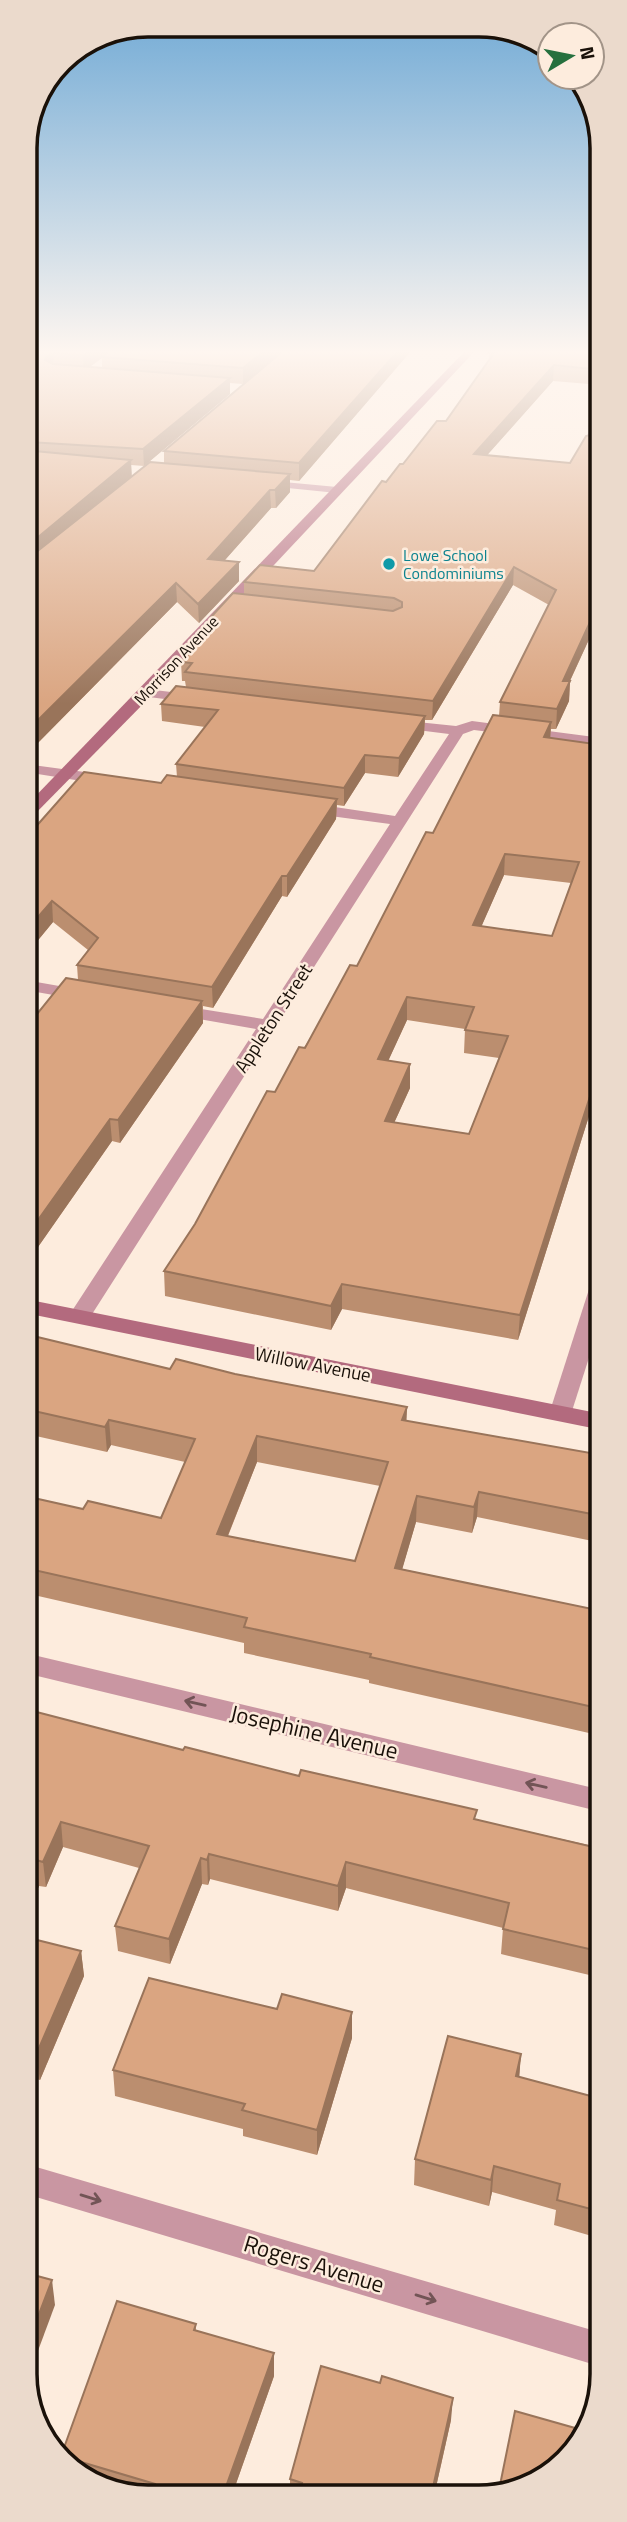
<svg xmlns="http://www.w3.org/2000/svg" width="627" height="2522" viewBox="0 0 627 2522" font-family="'Titillium Web',sans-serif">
  <rect width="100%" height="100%" fill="#fdecdd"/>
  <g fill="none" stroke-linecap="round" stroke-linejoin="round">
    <g fill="#c996a2" fill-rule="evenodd">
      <polygon points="601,411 602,425 590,449 581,451 596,414"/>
      <polygon points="262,480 337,487 343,490 337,493 258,485 258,481"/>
      <polygon points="146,689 196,695 203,699 196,703 141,696 139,693"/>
      <polygon points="398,720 456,726 472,721 602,738 602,746 474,730 463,734 87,1322 71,1322 68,1317 256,1029 176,1015 167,1010 176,1005 263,1019 390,824 308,813 300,808 308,803 395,816 449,734 393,727 393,721"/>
      <polygon points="25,764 107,775 115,780 107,785 25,772"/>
      <polygon points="25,980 82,990 91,995 82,1000 25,990"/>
      <polygon points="602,1276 602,1317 571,1414 568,1419 552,1419 549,1414 591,1283"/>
      <polygon points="25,1653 602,1790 602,1812 25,1673"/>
      <polygon points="26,2164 602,2333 602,2367 26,2194"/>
    </g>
    <g fill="#b36a7e" fill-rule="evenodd">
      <polygon points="465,351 475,351 151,696 30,819 25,821 25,807"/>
      <polygon points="25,1299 602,1414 602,1430 25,1313"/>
    </g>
  </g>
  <g fill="#bb8e6f" fill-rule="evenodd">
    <path d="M25 351H411L299 481 290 480V492L276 508H271L224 561 239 581 199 623 177 602 25 756ZM102 358V368L90 367ZM230 383 243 384 164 451V463L131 477V465L144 466 230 394Z"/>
    <path d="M601 351V385L553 381 487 455 570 463 594 434 601 418 602 611 570 681 569 701 556 729H551L550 738 602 745V1075L518 1340 342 1309 331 1330 165 1296 164 1271 195 1224 275 1092 357 966 433 833 499 716 500 702 549 605 513 585 432 720H425L424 734 398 777 365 773 344 806 337 805 336 819 287 897 282 896 213 1008 203 1006V1023L120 1143 112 1141 31 1257 25 1256V1029L78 980 77 965 88 950 53 922 25 956V839L177 777 176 764 205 727 162 721 161 704 186 687 185 681H182L181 662 211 630V617L244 595V582L314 571 386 482 446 421 489 361V353ZM504 875 571 883 552 936 481 927ZM407 1020 465 1029 464 1053 499 1058 469 1134 394 1123 410 1088 388 1061Z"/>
    <path d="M25 1334 170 1369 235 1374 407 1407 406 1421 602 1455V1543L477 1517 472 1533 416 1522 402 1569 602 1611V1736L369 1683V1680L244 1653V1643L25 1593V1496L83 1509 161 1518 185 1462 111 1445 107 1452 27 1434 25 1437ZM257 1462 380 1486 355 1561 228 1536Z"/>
    <polygon points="25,1709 183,1750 299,1776 476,1820 602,1848 602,1978 501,1954 503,1928 346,1888 338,1911 210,1879 208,1885 202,1884 170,1964 118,1951 115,1926 139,1868 63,1847 46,1887 39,1886 25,1917"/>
    <polygon points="25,1937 81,1951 84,1976 40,2080 25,2076"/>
    <polygon points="352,2038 317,2155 243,2136 243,2129 115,2096 113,2070"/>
    <polygon points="521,2054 519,2077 602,2099 602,2239 554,2225 556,2210 492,2192 489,2206 414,2185 415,2159"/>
    <polygon points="196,2324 196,2331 274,2353 274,2376 232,2495 123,2495 62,2460 61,2456"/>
    <polygon points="451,2420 434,2496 290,2496 290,2479"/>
  </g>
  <g fill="#99745a">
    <polygon points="89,351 111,351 84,371 83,355"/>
    <polygon points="264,351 283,351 243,384 243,368"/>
    <polygon points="398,351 411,351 299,481 299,463"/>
    <polygon points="53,353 54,369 45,360 46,357"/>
    <polygon points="554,365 553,381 473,471 474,454"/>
    <polygon points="230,378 230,394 144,466 143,449"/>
    <polygon points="131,460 132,478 25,568 25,548"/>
    <polygon points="290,474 290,492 276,508 275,490"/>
    <polygon points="270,490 271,508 209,578 208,559"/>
    <polygon points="239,562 239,581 199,623 198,604"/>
    <polygon points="514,567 513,585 432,720 433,701"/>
    <polygon points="176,583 177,602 25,756 25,733"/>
    <polygon points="602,596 602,611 561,700 563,681"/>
    <polygon points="570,681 569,701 556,729 557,709"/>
    <polygon points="425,716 424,734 398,777 399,758"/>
    <polygon points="551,722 550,742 544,737"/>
    <polygon points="365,755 365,773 344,806 344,788"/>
    <polygon points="337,799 336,819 287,897 287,876"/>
    <polygon points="505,854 504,875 472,948 473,925"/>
    <polygon points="282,876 282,896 213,1008 212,987"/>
    <polygon points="52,901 53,922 25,956 25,932"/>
    <polygon points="407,997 407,1020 378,1083 378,1059"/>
    <polygon points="202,1001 203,1023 120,1143 118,1120"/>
    <polygon points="602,1059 602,1075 518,1340 520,1315"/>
    <polygon points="410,1064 410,1088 384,1145 385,1121"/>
    <polygon points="110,1119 112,1141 31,1257 28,1234"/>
    <polygon points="342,1284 342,1309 331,1330 331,1306"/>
    <polygon points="407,1407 406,1432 402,1420"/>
    <polygon points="109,1420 111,1445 107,1452 105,1427"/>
    <polygon points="257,1436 257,1462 218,1560 217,1534"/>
    <polygon points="479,1492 477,1517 472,1533 474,1507"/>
    <polygon points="417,1496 416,1522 395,1594 395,1568"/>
    <polygon points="61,1822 63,1847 46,1887 43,1862"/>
    <polygon points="209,1854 210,1879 208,1885 207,1860"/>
    <polygon points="201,1858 202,1884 170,1964 169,1939"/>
    <polygon points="36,1860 39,1886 25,1917 25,1884"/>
    <polygon points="346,1862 346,1888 338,1911 338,1886"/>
    <polygon points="81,1951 84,1976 40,2080 36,2055"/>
    <polygon points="352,2012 352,2038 317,2155 317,2130"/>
    <polygon points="521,2054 519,2080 516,2076"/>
    <polygon points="494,2166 492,2192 489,2206 491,2180"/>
    <polygon points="52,2280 55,2305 26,2383 26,2348"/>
    <polygon points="274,2353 274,2376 232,2495 223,2495"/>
    <polygon points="453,2398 451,2420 434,2496 431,2496"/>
  </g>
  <g fill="#daa581" stroke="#99745a" stroke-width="2" fill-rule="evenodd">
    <polygon points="25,351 89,351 83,355 53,353 46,357 45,360 53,364 230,378 143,449 29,442 26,446 34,451 131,460 25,548"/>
    <polygon points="109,351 264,351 243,368 102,357"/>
    <polygon points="283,351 398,351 299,463 164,451"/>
    <polygon points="491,351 601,351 601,370 554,365 474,454 570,463 586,436 594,434 601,418 602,596 563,681 570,681 557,709 500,702 556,590 514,567 433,701 185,672 192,663 181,662 218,623 211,617 233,593 393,611 402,607 402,602 394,598 244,582 260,565 314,571 382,481 386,482 400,464 403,464 437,421 446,421 494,353 489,353"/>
    <polygon points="150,462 290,474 275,490 270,490 208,559 239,562 198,604 176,583 25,733 25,561"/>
    <polygon points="176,686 425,716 399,758 365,755 344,788 176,764 218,710 161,704"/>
    <path d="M493 715 551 722 544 737 602 745V1059L520 1315 342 1284 331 1306 164 1271 195 1224 267 1091 275 1092 299 1047 305 1048 350 965 357 966 426 832 433 833ZM505 854 579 862 552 936 473 925ZM407 997 474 1007 465 1030 508 1036 469 1134 385 1121 410 1064 378 1059Z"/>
    <polygon points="84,772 161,783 167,775 337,799 287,876 282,876 212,987 77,965 98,938 52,901 25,932 25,839"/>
    <polygon points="66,978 202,1001 118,1120 110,1119 28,1234 25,1233 25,1029"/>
    <path d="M25 1334 170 1369 176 1359 235 1374 407 1407 402 1420 602 1455V1516L479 1492 474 1507 417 1496 395 1568 602 1611V1709L370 1657 371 1654 244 1627 247 1618 25 1568V1496L83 1509 88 1501 161 1518 195 1439 109 1420 105 1427 25 1409ZM257 1436 388 1462 355 1561 217 1534Z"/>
    <polygon points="25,1709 183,1750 185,1747 299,1776 301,1770 477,1810 474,1819 602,1849 602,1952 503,1929 509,1903 346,1862 338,1886 209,1854 207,1860 201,1858 169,1939 115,1926 149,1846 61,1822 43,1862 36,1860 25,1884"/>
    <polygon points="25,1937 81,1951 36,2055 25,2052"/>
    <polygon points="149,1978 277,2009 282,1994 352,2012 317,2130 242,2110 245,2104 113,2070"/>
    <polygon points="448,2036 521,2054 516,2076 602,2099 602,2212 557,2200 560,2184 494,2166 491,2180 415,2159"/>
    <polygon points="26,2273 52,2280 26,2348"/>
    <polygon points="117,2301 196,2324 194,2330 274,2353 223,2495 150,2495 155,2484 61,2456"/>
    <polygon points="321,2366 380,2383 382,2376 453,2398 431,2496 298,2496 302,2483 290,2479"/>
    <polygon points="515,2411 582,2430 572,2456 498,2495"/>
  </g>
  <defs><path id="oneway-shaft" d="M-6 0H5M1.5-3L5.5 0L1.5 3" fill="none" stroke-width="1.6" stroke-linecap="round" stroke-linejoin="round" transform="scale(1.75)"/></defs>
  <g stroke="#725456">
    <use href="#oneway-shaft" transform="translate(195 1703) rotate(-167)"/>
    <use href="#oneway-shaft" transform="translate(536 1785) rotate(-167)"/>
    <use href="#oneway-shaft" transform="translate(91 2198) rotate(17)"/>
    <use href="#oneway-shaft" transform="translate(426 2298) rotate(17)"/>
  </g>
  <linearGradient id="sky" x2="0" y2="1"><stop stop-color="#6fa9d5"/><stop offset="0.5" stop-color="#fef6f0"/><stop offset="1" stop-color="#fef6f0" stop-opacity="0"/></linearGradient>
  <rect width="627" height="704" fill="url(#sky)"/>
  <circle fill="#0f9aa8" stroke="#fdecdd" stroke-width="2.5" cx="389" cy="564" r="7"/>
  <g text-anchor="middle" stroke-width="5" stroke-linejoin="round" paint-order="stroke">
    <g font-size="16" fill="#0d838f" stroke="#fdecdd" text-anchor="start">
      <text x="403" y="561">Lowe School<tspan x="403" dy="18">Condominiums</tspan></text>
    </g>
    <g font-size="16" fill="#1a1109" stroke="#fdecdd">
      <text transform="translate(176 660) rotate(-47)" y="6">Morrison Avenue</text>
    </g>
    <g font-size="19" fill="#1a1109" stroke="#fdecdd">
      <text transform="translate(273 1018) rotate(-57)" y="7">Appleton Street</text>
      <text transform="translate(313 1364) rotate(11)" y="7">Willow Avenue</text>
    </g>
    <g font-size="23" fill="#1a1109" stroke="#fdecdd">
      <text transform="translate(314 1732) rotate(13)" y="8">Josephine Avenue</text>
      <text transform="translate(314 2264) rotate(17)" y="8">Rogers Avenue</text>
    </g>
  </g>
  <path d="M0 0H627V2522H0ZM148 37H479A111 111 0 0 1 590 148V2374A111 111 0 0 1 479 2485H148A111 111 0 0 1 37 2374V148A111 111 0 0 1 148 37Z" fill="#ebdacc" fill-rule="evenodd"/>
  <path fill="none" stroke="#1a1109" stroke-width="3.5" d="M148 37H479A111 111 0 0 1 590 148V2374A111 111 0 0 1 479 2485H148A111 111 0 0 1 37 2374V148A111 111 0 0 1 148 37Z"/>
  <g transform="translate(571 56) rotate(80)"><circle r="33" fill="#fdecdd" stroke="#a29488" stroke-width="2"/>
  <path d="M0-5L12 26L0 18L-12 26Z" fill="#26703e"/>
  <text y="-10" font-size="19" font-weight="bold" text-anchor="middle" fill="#1a1109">N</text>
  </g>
</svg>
